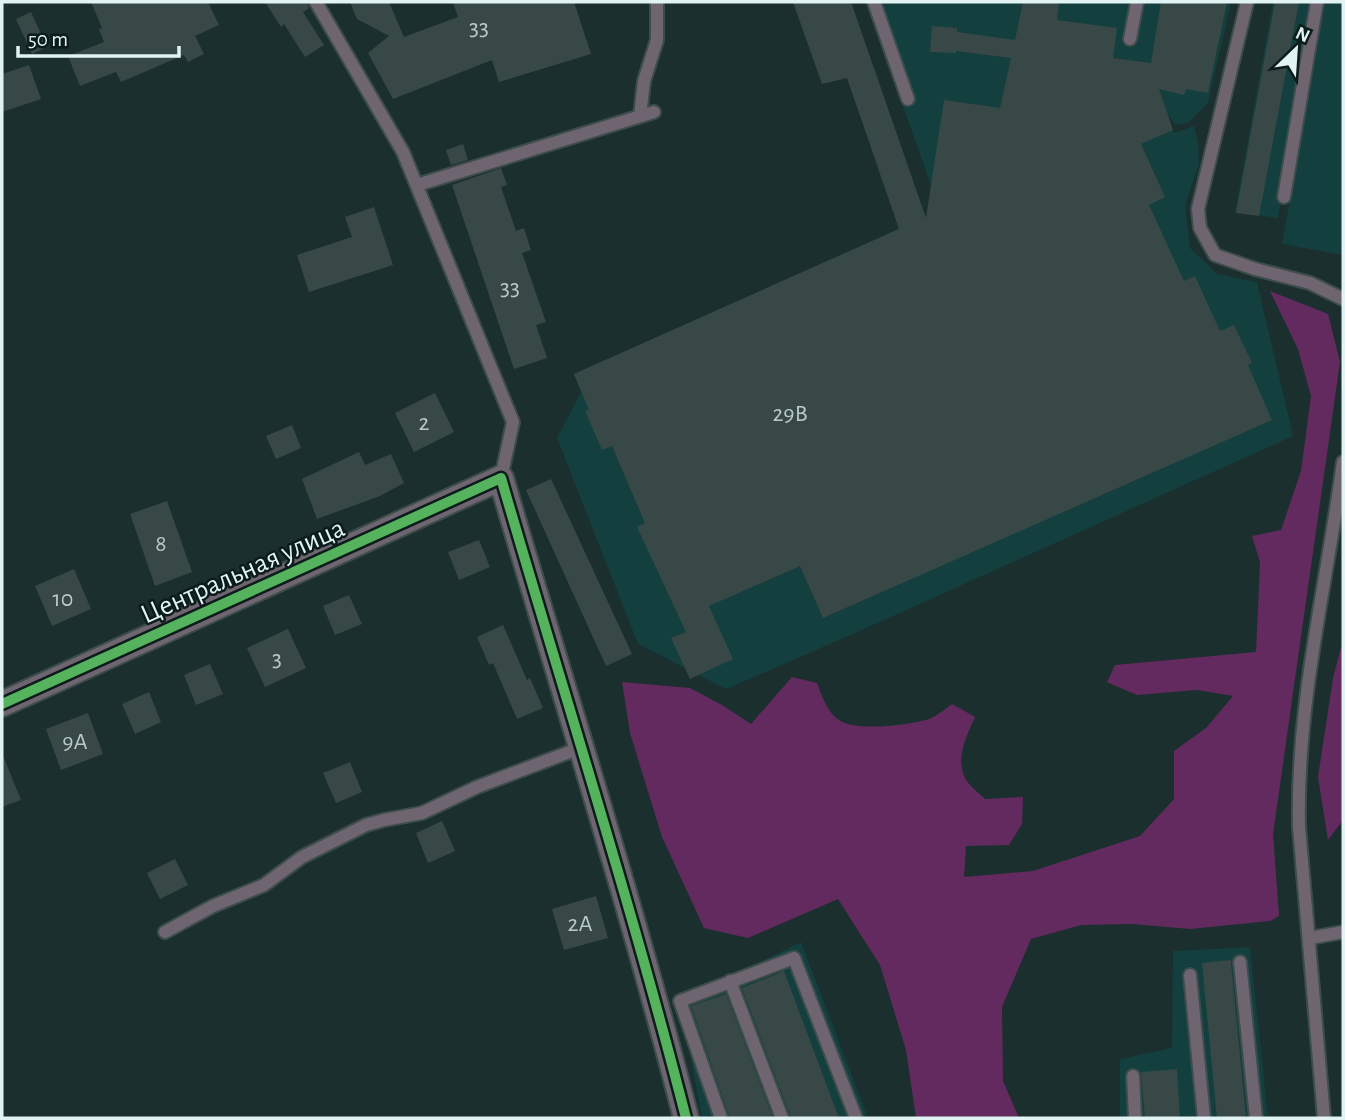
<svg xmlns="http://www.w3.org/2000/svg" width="1345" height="1120" viewBox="0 0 1345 1120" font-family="'Alegreya Sans',sans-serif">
  <rect width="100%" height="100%" fill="#1b2f2e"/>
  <g fill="#133f3e">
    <polygon points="866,2 1231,2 1208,103 1188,123 1176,125 1167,114 1174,133 1194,126 1198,143 1199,164 1185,205 1190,248 1217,274 1257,282 1293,436 853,634 726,689 638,644 557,438 581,392 574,374 1140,121 937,202"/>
    <polygon points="1273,2 1318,2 1278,218 1235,212"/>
    <polygon points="1325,2 1343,2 1343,255 1282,244"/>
    <polygon points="801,942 868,1118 702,1118 680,1001"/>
    <polygon points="1250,947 1268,1118 1120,1118 1120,1059 1172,1048 1173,951"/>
  </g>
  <g fill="#632a5f">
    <path d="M1270 291 1328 314 1340 362 1273 834 1279 916 1270 921 1190 929 1132 924 1081 925 1031 939 1002 1007 1003 1081 1019 1118H916L906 1050 880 965 838 899 748 938 704 928 662 837 630 733 622 682 690 688 722 705 751 724 792 677 817 683C822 696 827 712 839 720 855 732 910 725 929 719 937 716 945 709 952 704L975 717C967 735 955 758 965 778 969 786 979 793 985 799L1023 797 1022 824 1009 845 966 846 964 877 1033 871 1140 836 1174 799V751L1206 728 1233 696 1197 690 1137 695 1107 682 1115 665 1256 652 1260 562 1252 536 1281 530 1301 471 1311 396 1298 349Z"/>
    <polygon points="1343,640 1343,820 1328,840 1318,777 1333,678"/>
  </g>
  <g fill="#384847">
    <polygon points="91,2 208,2 219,25 195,36 204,54 188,62 184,55 121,82 116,72 80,86 68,56 104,42 99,29 102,28"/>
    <polygon points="265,2 307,2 309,8 303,12 324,45 305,57 284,24 281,27"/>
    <polygon points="350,2 389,2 404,37 458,17 453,2 574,2 591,54 499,82 492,60 393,99 368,53 389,36 357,19"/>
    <polygon points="793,2 851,2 926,218 944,100 1000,108 1011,58 956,51 956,53 930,52 932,26 957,28 957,32 1015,40 1023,2 1059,2 1057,20 1117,28 1113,58 1151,63 1161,2 1227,2 1208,93 1186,89 1184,95 1159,89 1173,130 1141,144 1165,197 1149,205 1184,281 1195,276 1220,331 1234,325 1252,363 1248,365 1272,420 823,618 800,566 709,606 733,659 690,679 671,638 686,632 637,527 645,523 612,446 602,450 585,411 589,410 574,374 899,229 847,78 822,84"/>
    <polygon points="1275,2 1299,2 1259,216 1236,213"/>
    <polygon points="31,12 47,47 32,54 16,19"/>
    <polygon points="29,65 41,99 2,112 2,74"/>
    <polygon points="463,144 468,160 451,165 446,150"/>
    <polygon points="501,168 507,185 501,187 516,231 524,228 531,250 522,253 546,322 536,325 547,358 514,369 452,185"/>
    <polygon points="374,207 393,265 309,292 297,255 352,237 345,217"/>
    <polygon points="435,393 454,432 414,452 395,413"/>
    <polygon points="292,425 301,448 276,459 266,436"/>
    <polygon points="359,452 365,465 391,454 404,483 380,496 317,519 302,479"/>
    <polygon points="551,479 632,654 606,666 526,490"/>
    <polygon points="167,501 192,572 155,586 130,514"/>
    <polygon points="479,540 490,567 459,580 448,552"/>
    <polygon points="74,569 91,609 52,626 35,586"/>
    <polygon points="349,595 362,624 335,635 323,606"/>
    <polygon points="503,625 527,680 530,678 543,708 517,719 493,663 489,665 477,637"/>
    <polygon points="288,629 306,668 265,687 247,648"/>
    <polygon points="210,664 223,694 196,705 184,675"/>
    <polygon points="149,692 161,722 135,734 122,704"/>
    <polygon points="88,713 103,754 61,770 46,729"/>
    <polygon points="2,753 21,800 2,807"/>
    <polygon points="350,762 362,792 336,803 323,773"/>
    <polygon points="442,821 455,851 428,863 416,833"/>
    <polygon points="175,859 188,885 160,899 147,873"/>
    <polygon points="596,896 608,938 564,950 552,909"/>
    <polygon points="1231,960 1231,963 1246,1118 1217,1118 1202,963"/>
    <polygon points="784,971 839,1118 791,1118 742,988"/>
    <polygon points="726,994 773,1118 730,1118 691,1006"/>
    <polygon points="1177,1069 1180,1118 1145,1118 1141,1072"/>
  </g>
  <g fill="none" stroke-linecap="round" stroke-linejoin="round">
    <defs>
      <g id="service">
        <polyline points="316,2 403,152 513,422 501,478"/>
        <polyline points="874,2 908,99"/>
        <polyline points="1247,2 1198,209 1200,228 1215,255 1255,269 1310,283 1343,299"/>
        <polyline points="1130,39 1137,2"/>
        <polyline points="640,116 644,81 657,40 657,2"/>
        <polyline points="417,185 654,112"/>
        <polyline points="1284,197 1317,2"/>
        <polyline points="165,932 213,906 264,885 302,857 366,825 384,820 422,813 477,787 580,748"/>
        <polyline points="1310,938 1343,932"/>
        <polyline points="1240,962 1256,1118"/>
        <polyline points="1190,975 1204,1118"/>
        <polyline points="730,981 782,1118"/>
        <polyline points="1133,1076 1135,1118"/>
        <polyline points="721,1118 680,1001 794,958 856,1118"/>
        <path d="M1324 1118 1299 827C1296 704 1327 583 1343 462"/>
      </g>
      <path id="minor" d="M2 704 501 478C563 691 631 903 686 1118"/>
    </defs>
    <use href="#service" stroke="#3c4d4c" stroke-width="16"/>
    <use href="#minor" stroke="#3c4d4c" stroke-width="28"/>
    <use href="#service" stroke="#6f6570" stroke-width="12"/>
    <use href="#minor" stroke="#6f6570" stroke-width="24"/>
    <defs>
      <path id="cycleway" d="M2 704 501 478C563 691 631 903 686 1118"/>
    </defs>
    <use href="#cycleway" stroke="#0c1b1b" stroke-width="15"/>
    <use href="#cycleway" stroke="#56b35d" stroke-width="10"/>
  </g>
  <g text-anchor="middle" stroke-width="5" stroke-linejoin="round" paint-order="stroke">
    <g font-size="24" fill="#b7c9c8">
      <text x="479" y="35">33</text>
      <text x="510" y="295">33</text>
      <text x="790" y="421">29B</text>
      <text x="424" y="430">2</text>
      <text x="161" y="551">8</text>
      <text x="63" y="606">10</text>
      <text x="277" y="666">3</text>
      <text x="75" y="749">9А</text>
      <text x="580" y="931">2А</text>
    </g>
    <g font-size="28" fill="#e1f4f3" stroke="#0c1b1b">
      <text transform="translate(242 570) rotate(-24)" y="10">Центральная улица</text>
    </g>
  </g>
  <rect width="1345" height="1120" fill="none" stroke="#e1f4f3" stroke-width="7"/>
  <g transform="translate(1296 49) rotate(25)" stroke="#0c1b1b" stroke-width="5" paint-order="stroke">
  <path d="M0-5L12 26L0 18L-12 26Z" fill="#e1f4f3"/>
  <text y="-10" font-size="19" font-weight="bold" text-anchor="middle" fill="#e1f4f3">N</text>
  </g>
  <path d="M18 46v10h161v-10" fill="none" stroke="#e1f4f3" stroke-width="3.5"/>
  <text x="28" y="46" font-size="21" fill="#e1f4f3" stroke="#0c1b1b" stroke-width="5" paint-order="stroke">50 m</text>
</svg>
